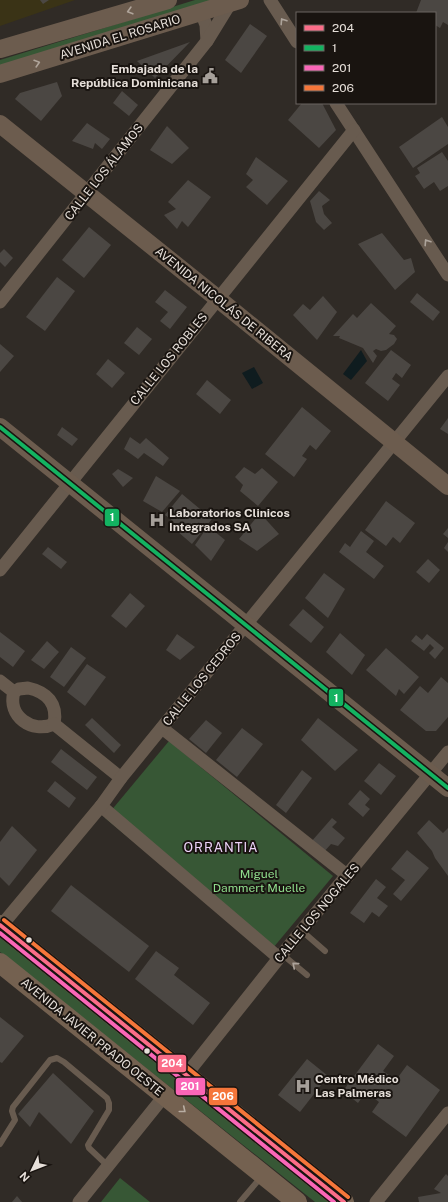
<svg xmlns="http://www.w3.org/2000/svg" width="448" height="1202" viewBox="0 0 448 1202" font-family="'Public Sans',sans-serif">
  <rect width="100%" height="100%" fill="#302b26"/>
  <g fill="#375735">
    <polygon points="195,0 227,0 0,70 0,60"/>
    <polygon points="169,741 333,876 268,954 105,818"/>
    <polygon points="0,936 331,1202 315,1202 0,952"/>
    <polygon points="120,1178 150,1202 101,1202"/>
  </g>
  <polygon fill="#3a3316" points="0,0 75,0 0,26"/>
  <g fill="#0f1c1f">
    <polygon points="361,350 367,361 351,380 343,374"/>
    <polygon points="254,367 263,383 252,389 242,373"/>
  </g>
  <g fill="#4b4743">
    <polygon points="40,0 49,0 43,4"/>
    <polygon points="421,0 448,0 448,25 443,22 440,28 435,25 435,13 416,13"/>
    <polygon points="250,24 267,36 241,73 225,60"/>
    <polygon points="190,42 155,78 137,61"/>
    <polygon points="57,82 62,96 41,121 15,99 20,93"/>
    <polygon points="122,91 138,105 129,116 113,103"/>
    <polygon points="302,103 322,103 336,130 319,148 288,120"/>
    <polygon points="442,117 448,127 448,144 413,168 399,147"/>
    <polygon points="87,123 110,139 102,149 95,143 93,149 72,141"/>
    <polygon points="167,126 189,148 172,164 150,150"/>
    <polygon points="442,152 448,161 448,186 440,191 434,182 424,189 415,176 420,173 417,168"/>
    <polygon points="256,157 288,181 267,205 246,187 253,180 246,174"/>
    <polygon points="188,180 211,197 188,227 182,221 177,229 164,215 176,209 168,202"/>
    <polygon points="319,191 330,200 322,206 324,214 332,223 324,230 316,222 310,201"/>
    <polygon points="89,227 111,245 84,278 62,260"/>
    <polygon points="382,233 404,260 411,258 415,272 395,290 358,244"/>
    <polygon points="4,249 13,258 5,267 0,262 0,253"/>
    <polygon points="57,277 75,291 45,331 26,317"/>
    <polygon points="165,290 187,307 170,329 160,321 168,312 155,302"/>
    <polygon points="417,293 440,312 433,321 410,302"/>
    <polygon points="323,296 337,312 317,340 293,315 303,304 310,310"/>
    <polygon points="371,303 396,326 389,334 394,335 397,339 394,344 386,350 381,351 376,349 373,351 377,356 373,363 363,348 339,338 340,336 333,336 353,314 357,318"/>
    <polygon points="137,327 152,339 139,355 124,343"/>
    <polygon points="0,344 14,356 0,372"/>
    <polygon points="391,350 411,365 402,378 396,373 392,379 400,385 388,401 365,383"/>
    <polygon points="108,359 125,373 112,388 96,374"/>
    <polygon points="207,380 231,400 220,414 196,394"/>
    <polygon points="302,407 331,431 316,450 310,445 302,456 307,459 294,477 265,454"/>
    <polygon points="448,418 448,434 440,429"/>
    <polygon points="62,427 78,439 72,446 57,435"/>
    <polygon points="130,437 140,444 146,438 169,458 163,466 144,453 138,459 124,449"/>
    <polygon points="244,467 255,474 262,468 278,482 258,506 240,491 243,485 235,477"/>
    <polygon points="118,469 133,478 123,487 112,474"/>
    <polygon points="156,476 180,491 162,512 143,501"/>
    <polygon points="182,494 212,519 192,544 170,525 173,521 165,515"/>
    <polygon points="386,501 415,523 400,543 393,537 386,546 365,530"/>
    <polygon points="260,513 279,534 257,551 239,539"/>
    <polygon points="208,526 225,540 211,561 195,545"/>
    <polygon points="448,528 448,538 443,534"/>
    <polygon points="361,531 374,541 366,552 384,566 374,579 339,552 345,543 350,547"/>
    <polygon points="448,542 448,552 444,548"/>
    <polygon points="48,547 67,562 61,569 42,554"/>
    <polygon points="428,559 440,570 429,583 416,572"/>
    <polygon points="324,573 345,589 328,618 305,598"/>
    <polygon points="130,593 145,606 126,628 111,616"/>
    <polygon points="303,609 324,627 311,643 289,625"/>
    <polygon points="0,632 25,651 13,667 0,657"/>
    <polygon points="340,633 365,655 352,675 326,652"/>
    <polygon points="177,634 195,647 180,660 166,650"/>
    <polygon points="427,634 444,648 435,659 429,653 434,648 430,644 424,651 411,641 416,635 422,640"/>
    <polygon points="47,641 59,652 44,669 31,660"/>
    <polygon points="71,647 86,658 64,687 50,677"/>
    <polygon points="386,648 419,677 404,694 399,689 396,696 366,670"/>
    <polygon points="87,664 106,677 85,706 67,692"/>
    <polygon points="441,677 448,683 448,717 436,731 426,731 400,710 420,686 428,693"/>
    <polygon points="92,718 121,745 114,753 85,725"/>
    <polygon points="318,718 358,750 335,771 301,740"/>
    <polygon points="206,720 222,733 206,753 189,739"/>
    <polygon points="242,728 263,744 237,777 216,760"/>
    <polygon points="61,749 97,777 87,790 51,762"/>
    <polygon points="379,763 396,776 381,795 364,781"/>
    <polygon points="302,770 312,778 286,813 276,805"/>
    <polygon points="55,781 76,798 69,808 47,791"/>
    <polygon points="360,790 370,799 365,805 370,809 363,817 348,804"/>
    <polygon points="332,818 337,822 332,827 345,838 338,846 331,844 323,853 311,842"/>
    <polygon points="429,820 443,833 448,828 448,876 435,858 432,851 417,833"/>
    <polygon points="12,826 37,850 9,886 0,877 0,842"/>
    <polygon points="407,850 429,868 401,901 393,894 405,880 391,869"/>
    <polygon points="376,879 386,887 377,898 388,906 379,917 372,912 364,923 350,913"/>
    <polygon points="71,885 149,946 129,972 51,911"/>
    <polygon points="156,951 179,968 174,975 210,1003 193,1025 135,979"/>
    <polygon points="0,1017 24,1036 2,1063 0,1062"/>
    <polygon points="378,1044 394,1056 383,1071 396,1080 407,1065 440,1090 406,1137 372,1112 379,1102 366,1092 358,1103 343,1091"/>
    <polygon points="307,1059 328,1076 300,1112 278,1095"/>
    <polygon points="53,1073 94,1111 71,1144 39,1112 30,1127 18,1114"/>
    <polygon points="446,1174 448,1176 448,1202 419,1202 418,1197 441,1193 434,1189"/>
    <polygon points="17,1196 22,1202 12,1202"/>
  </g>
  <g fill="none" stroke-linecap="round" stroke-linejoin="round">
    <g stroke="#685b4f" stroke-width="6">
      <polyline points="302,931 325,951"/>
      <polyline points="283,955 307,975"/>
      <polyline points="0,1144 15,1120 12,1111 13,1107 50,1060 57,1058 64,1062 107,1098 109,1103 109,1110 88,1145 89,1148 108,1166"/>
      <polyline points="240,1202 262,1176"/>
    </g>
    <g stroke="#685b4f" stroke-width="13">
      <polyline points="270,0 297,42"/>
      <polyline points="201,12 206,25 207,41"/>
      <polyline points="336,103 448,275"/>
      <polyline points="0,302 207,41 231,2"/>
      <polyline points="0,570 354,130"/>
      <polyline points="0,681 14,692"/>
      <path d="M28 688C47 692 58 704 54 724 32 734 7 716 14 692L19 689Z"/>
      <polyline points="54,724 121,778"/>
      <polyline points="162,728 348,876"/>
      <polyline points="101,806 279,958"/>
      <polyline points="1,926 101,806 121,778 448,376"/>
      <polyline points="186,1075 279,958 448,752"/>
      <polyline points="79,1202 165,1095"/>
      <polyline points="376,1202 448,1113"/>
    </g>
    <g stroke="#6c5c4e" stroke-width="18">
      <polyline points="0,49 168,0"/>
      <polyline points="0,74 240,0"/>
      <polyline points="0,124 217,298 448,486"/>
      <polyline points="0,427 448,788"/>
    </g>
    <g stroke="#746150" stroke-width="20">
      <polyline points="0,925 344,1202"/>
      <polyline points="0,963 297,1202"/>
    </g>
    <defs>
      <polyline id="bus-1" points="0,925 344,1202"/>
      <polyline id="bus-2" points="0,427 448,788"/>
      <polyline id="bus-3" points="0,933 334,1202"/>
      <polyline id="bus-4" points="4,920 348,1197"/>
    </defs>
    <use href="#bus-1" stroke="#191410" stroke-width="7"/>
    <use href="#bus-2" stroke="#191410" stroke-width="7"/>
    <use href="#bus-3" stroke="#191410" stroke-width="7"/>
    <use href="#bus-4" stroke="#191410" stroke-width="7"/>
    <use href="#bus-1" stroke="#fb6d88" stroke-width="4"/>
    <use href="#bus-2" stroke="#13b361" stroke-width="4"/>
    <use href="#bus-3" stroke="#fa66b7" stroke-width="4"/>
    <use href="#bus-4" stroke="#f5763a" stroke-width="4"/>
  </g>
  <defs><path id="oneway-chevron" d="M-2-3.5L2.5 0L-2 3.5" fill="none" stroke-width="1.6" stroke-linecap="round" stroke-linejoin="round"/></defs>
  <g stroke="#afa49a">
    <use href="#oneway-chevron" transform="translate(130 11) rotate(164)"/>
    <use href="#oneway-chevron" transform="translate(37 63) rotate(-17)"/>
  </g>
  <g stroke="#ada49b">
    <use href="#oneway-chevron" transform="translate(283 21) rotate(-123)"/>
    <use href="#oneway-chevron" transform="translate(427 242) rotate(-123)"/>
    <use href="#oneway-chevron" transform="translate(295 965) rotate(-140)"/>
  </g>
  <use stroke="#b8ada2" href="#oneway-chevron" transform="translate(183 1110) rotate(39)"/>
  <defs>
    <symbol id="civic-bare" viewBox="-9 -9 18 18"><path d="M-.6-6.5H3V-4.5H.6V-3L4-1V1h2V6H-6V1h2V-1L-.6-3ZM-1.2 2.5V6h2.4V2.5Z" fill="#a6a09a" stroke="#191410" stroke-width="2.5" paint-order="stroke"/></symbol>
    <symbol id="hospital-bare" viewBox="-9 -9 18 18"><path d="M-5-5h3v3.5h4V-5h3V5h-3V1.5h-4V5h-3Z" fill="#a6a09a" stroke="#191410" stroke-width="2.5" paint-order="stroke"/></symbol>
  </defs>
  <g fill-rule="evenodd">
    <use href="#civic-bare" x="199" y="65" width="22" height="22"/>
    <use href="#hospital-bare" x="146" y="509" width="22" height="22"/>
    <use href="#hospital-bare" x="292" y="1075" width="22" height="22"/>
  </g>
  <g fill="#e6dfd9" stroke="#191410" stroke-width="1.5">
    <circle cx="29" cy="940" r="3.5"/>
    <circle cx="147" cy="1051" r="3.5"/>
  </g>
  <g text-anchor="middle" stroke-width="4" stroke-linejoin="round" paint-order="stroke">
    <g font-size="12" fill="#e6dfd9" stroke="#191410">
      <text transform="translate(120 37) rotate(-17)" y="4">AVENIDA EL ROSARIO</text>
      <text transform="translate(104 172) rotate(-52)" y="4">CALLE LOS ÁLAMOS</text>
      <text transform="translate(224 304) rotate(39)" y="4">AVENIDA NICOLÁS DE RIBERA</text>
      <text transform="translate(169 359) rotate(-51)" y="4">CALLE LOS ROBLES</text>
      <text transform="translate(202 679) rotate(-51)" y="4">CALLE LOS CEDROS</text>
      <text transform="translate(317 913) rotate(-50)" y="4">CALLE LOS NOGALES</text>
      <text transform="translate(92 1037) rotate(39)" y="4">AVENIDA JAVIER PRADO OESTE</text>
    </g>
    <g font-size="12" font-weight="bold" fill="#e6dfd9" stroke="#191410" text-anchor="start">
      <text x="198" y="73" text-anchor="end">Embajada de la<tspan x="198" dy="14">República Dominicana</tspan></text>
      <text x="169" y="517">Laboratorios Clinicos<tspan x="169" dy="14">Integrados SA</tspan></text>
      <text x="315" y="1083">Centro Médico<tspan x="315" dy="14">Las Palmeras</tspan></text>
    </g>
    <g font-size="12" fill="#8fdd8c" stroke="#191410">
      <text x="259" y="878">Miguel<tspan x="259" dy="14">Dammert Muelle</tspan></text>
    </g>
    <g font-size="13" letter-spacing="1" fill="#eed3fa" stroke="#191410">
      <text x="221" y="852">ORRANTIA</text>
    </g>
  </g>
  <g stroke="#191410" stroke-width="1.5">
    <rect x="104" y="508" width="16" height="19" rx="4" fill="#13b361"/>
    <rect x="328" y="688" width="16" height="19" rx="4" fill="#13b361"/>
    <rect x="157" y="1054" width="30" height="19" rx="4" fill="#fb6d88"/>
    <rect x="175" y="1077" width="31" height="19" rx="4" fill="#fa66b7"/>
    <rect x="208" y="1087" width="30" height="19" rx="4" fill="#f5763a"/>
  </g>
  <g font-size="11" text-anchor="middle" font-weight="bold" fill="#fff">
    <text x="112" y="521">1</text>
    <text x="336" y="702">1</text>
    <text x="172" y="1067">204</text>
    <text x="190" y="1090">201</text>
    <text x="223" y="1100">206</text>
  </g>
  <rect x="296" y="12" width="140" height="92" fill="#191410" stroke="#6b6560"/>
  <rect x="304" y="25" width="20" height="6" fill="#fb6d88" stroke="#6b6560"/>
  <text x="332" y="32" font-size="12" fill="#e6dfd9">204</text>
  <rect x="304" y="45" width="20" height="6" fill="#13b361" stroke="#6b6560"/>
  <text x="332" y="52" font-size="12" fill="#e6dfd9">1</text>
  <rect x="304" y="65" width="20" height="6" fill="#fa66b7" stroke="#6b6560"/>
  <text x="332" y="72" font-size="12" fill="#e6dfd9">201</text>
  <rect x="304" y="85" width="20" height="6" fill="#f5763a" stroke="#6b6560"/>
  <text x="332" y="92" font-size="12" fill="#e6dfd9">206</text>
  <g transform="translate(32 1170) rotate(227)" stroke="#191410" stroke-width="3" paint-order="stroke">
  <path d="M0-3L7 15L0 10L-7 15Z" fill="#e6dfd9"/>
  <text y="-6" font-size="11" font-weight="bold" text-anchor="middle" fill="#e6dfd9">N</text>
  </g>
</svg>
